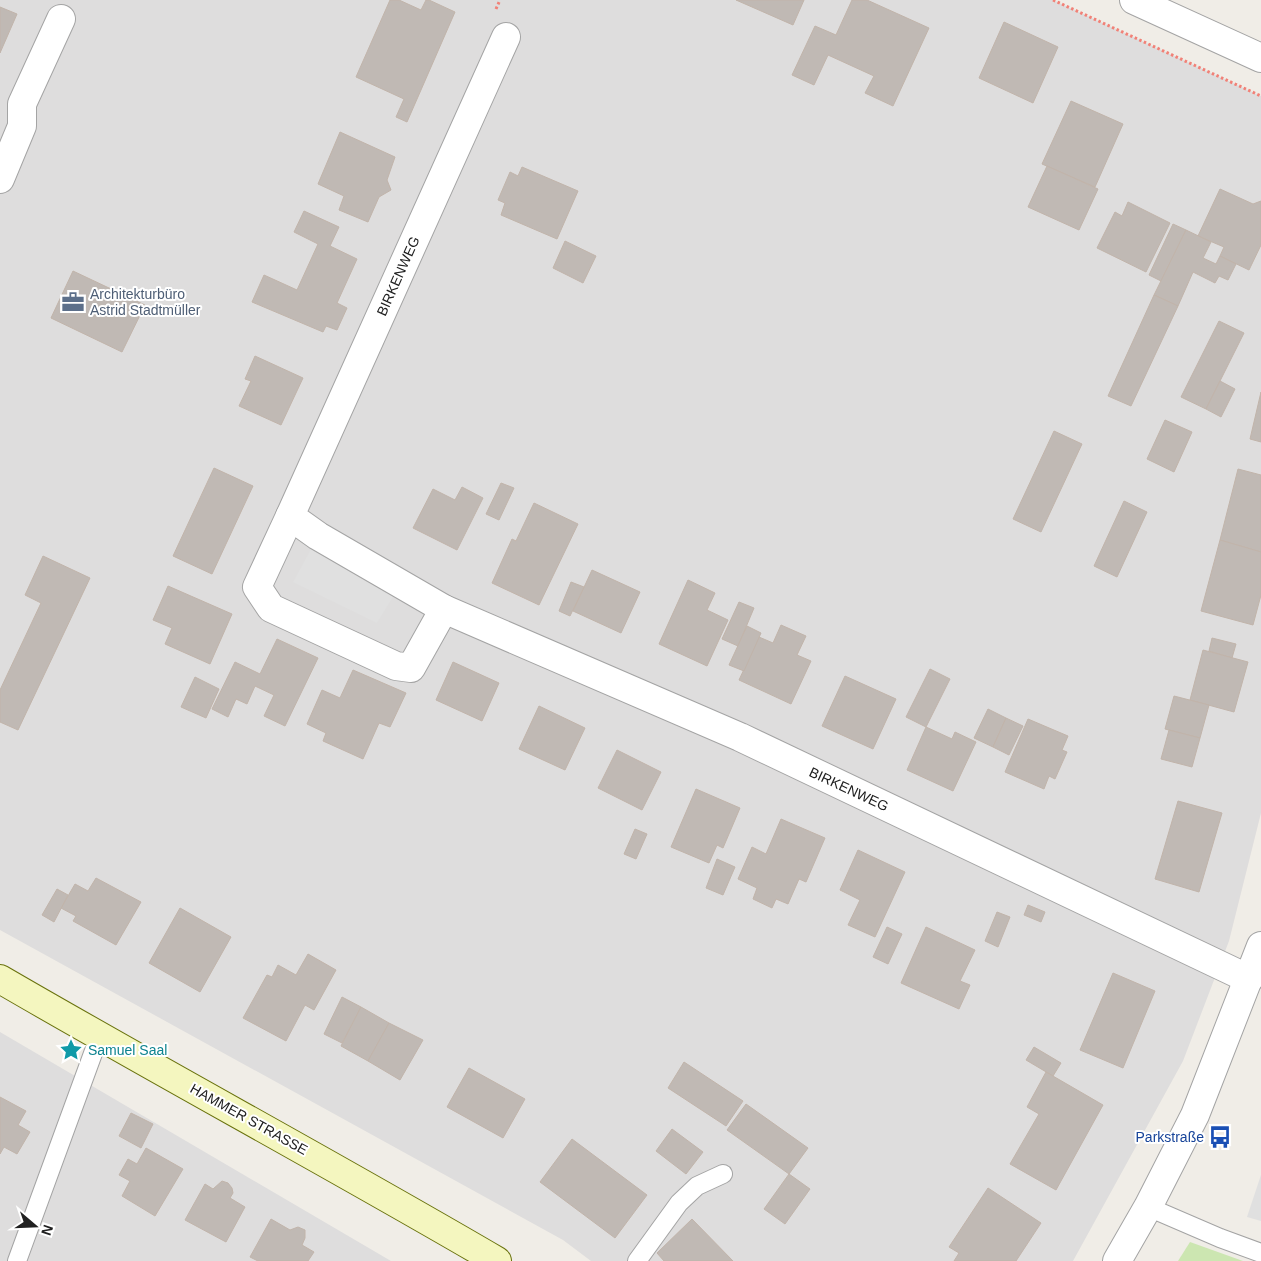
<svg xmlns="http://www.w3.org/2000/svg" width="1261" height="1261" viewBox="0 0 1261 1261" font-family="Helvetica,sans-serif">
  <rect width="100%" height="100%" fill="#f0ede7"/>
  <g fill="#dedddd">
    <polygon points="0,0 1053,0 1261,96 1261,813 1229,941 1183,1061 1073,1261 591,1261 563,1240 0,930"/>
    <polygon points="0,1032 391,1261 0,1261"/>
  </g>
  <polygon fill="#cce6b1" points="1190,1242 1243,1261 1178,1261"/>
  <g fill="#e0e0e0">
    <polygon points="318,536 401,584 377,623 293,582"/>
    <polygon points="1261,1175 1261,1221 1247,1217"/>
  </g>
  <g fill="#c0b9b4" stroke="#c1b4aa">
    <polygon points="390,0 399,0 421,10 426,0 429,0 455,12 407,122 396,117 404,99 356,77"/>
    <polygon points="736,0 804,0 793,25"/>
    <polygon points="852,0 867,0 929,28 893,106 865,93 874,76 828,55 814,85 792,75 815,26 836,35"/>
    <polygon points="0,7 17,14 0,53"/>
    <polygon points="1004,22 1058,47 1033,103 979,78"/>
    <polygon points="1071,101 1123,124 1095,187 1042,164"/>
    <polygon points="340,132 395,157 387,180 391,190 379,197 368,222 339,210 344,196 318,184"/>
    <polygon points="1047,166 1098,189 1079,230 1028,207"/>
    <polygon points="522,167 578,191 557,239 501,215 505,203 498,200 510,172 518,176"/>
    <polygon points="1220,189 1253,204 1261,201 1261,245 1249,270 1220,256 1224,247 1198,236"/>
    <polygon points="1128,202 1170,223 1146,272 1097,248 1115,212 1122,216"/>
    <polygon points="304,211 339,227 330,246 357,259 337,303 347,308 337,330 326,326 323,332 252,302 264,275 297,290 318,244 294,232"/>
    <polygon points="1173,224 1186,230 1161,281 1149,275"/>
    <polygon points="1186,230 1211,242 1203,258 1216,264 1220,256 1236,264 1228,280 1219,276 1215,283 1193,272 1178,306 1154,295"/>
    <polygon points="565,241 596,256 583,283 553,268"/>
    <polygon points="73,271 145,305 122,352 51,318"/>
    <polygon points="1154,295 1178,306 1131,406 1108,396"/>
    <polygon points="1219,321 1244,333 1206,409 1181,397"/>
    <polygon points="255,356 303,378 281,425 239,406 251,381 245,379"/>
    <polygon points="1220,381 1235,389 1221,417 1206,409"/>
    <polygon points="1261,392 1261,442 1250,439"/>
    <polygon points="1165,420 1192,432 1174,472 1147,459"/>
    <polygon points="1054,431 1082,444 1041,532 1013,519"/>
    <polygon points="214,468 253,486 212,574 173,556"/>
    <polygon points="1238,469 1261,475 1261,552 1220,540"/>
    <polygon points="501,483 514,488 499,520 486,514"/>
    <polygon points="462,487 483,498 457,550 413,528 433,489 455,500"/>
    <polygon points="1124,501 1147,512 1117,577 1094,566"/>
    <polygon points="534,503 578,524 539,605 492,583 512,539 516,541"/>
    <polygon points="1220,540 1261,552 1261,595 1253,625 1201,611"/>
    <polygon points="43,556 90,578 18,730 0,722 0,690 41,603 25,595"/>
    <polygon points="592,570 640,592 621,633 573,611"/>
    <polygon points="688,580 715,593 707,610 728,620 707,666 659,644"/>
    <polygon points="571,582 584,587 570,616 559,611"/>
    <polygon points="168,586 232,614 210,664 165,644 172,628 153,620"/>
    <polygon points="739,602 754,608 738,646 722,639"/>
    <polygon points="781,625 806,636 797,655 811,661 791,704 739,680 759,637 773,643"/>
    <polygon points="747,626 761,633 744,671 729,665"/>
    <polygon points="1212,638 1236,644 1232,658 1209,651"/>
    <polygon points="277,639 318,658 285,726 264,716 274,695 255,686 247,704 236,699 228,717 212,709 235,662 260,674"/>
    <polygon points="1203,650 1248,662 1234,712 1190,700"/>
    <polygon points="453,662 499,683 482,721 436,700"/>
    <polygon points="930,669 950,679 926,727 906,717"/>
    <polygon points="353,670 406,693 390,727 379,723 363,759 323,741 326,733 307,724 322,690 340,698"/>
    <polygon points="845,676 896,699 873,749 822,726"/>
    <polygon points="195,677 219,689 206,718 181,707"/>
    <polygon points="1174,696 1209,705 1200,738 1165,729"/>
    <polygon points="539,706 585,728 565,770 519,749"/>
    <polygon points="988,709 1006,718 993,747 974,738"/>
    <polygon points="1006,718 1023,726 1009,755 993,747"/>
    <polygon points="1028,719 1068,736 1062,750 1067,752 1055,779 1049,776 1044,789 1005,772"/>
    <polygon points="926,727 952,739 955,732 976,742 953,791 907,770"/>
    <polygon points="1169,730 1200,738 1192,767 1161,759"/>
    <polygon points="617,750 661,772 642,810 598,788"/>
    <polygon points="696,789 740,808 723,848 717,845 709,863 671,847"/>
    <polygon points="1178,801 1222,813 1199,892 1155,879"/>
    <polygon points="781,819 825,838 806,882 799,879 788,904 776,899 772,908 753,899 757,888 738,879 752,847 766,854"/>
    <polygon points="635,829 647,834 636,859 624,854"/>
    <polygon points="858,850 905,872 875,937 848,925 860,900 840,890"/>
    <polygon points="717,859 735,867 723,895 706,888"/>
    <polygon points="96,878 141,902 116,945 73,921 76,916 61,908 75,884 88,891"/>
    <polygon points="57,889 68,895 54,922 42,915"/>
    <polygon points="1028,905 1045,912 1041,922 1024,915"/>
    <polygon points="180,908 231,937 200,992 149,963"/>
    <polygon points="997,912 1010,917 998,947 985,941"/>
    <polygon points="887,927 902,934 888,964 873,957"/>
    <polygon points="926,927 975,950 960,981 970,985 959,1009 901,983"/>
    <polygon points="308,954 336,970 314,1010 305,1005 286,1041 243,1018 267,975 272,977 278,965 296,975"/>
    <polygon points="1113,973 1155,991 1123,1068 1080,1050"/>
    <polygon points="342,997 361,1007 342,1043 324,1034"/>
    <polygon points="361,1007 389,1023 368,1061 341,1046"/>
    <polygon points="389,1023 423,1040 400,1080 368,1061"/>
    <polygon points="1034,1047 1061,1063 1053,1076 1026,1060"/>
    <polygon points="684,1062 743,1101 726,1126 668,1088"/>
    <polygon points="469,1068 525,1099 503,1138 447,1107"/>
    <polygon points="1046,1072 1103,1105 1056,1190 1010,1164 1039,1114 1027,1107"/>
    <polygon points="0,1097 26,1111 18,1125 30,1132 17,1154 4,1147 0,1154"/>
    <polygon points="746,1104 808,1148 789,1174 727,1130"/>
    <polygon points="131,1113 153,1124 141,1148 119,1136"/>
    <polygon points="672,1129 703,1152 686,1174 656,1151"/>
    <polygon points="572,1139 647,1195 615,1238 540,1182"/>
    <polygon points="146,1148 183,1169 155,1216 122,1196 130,1181 119,1175 128,1159 137,1164"/>
    <polygon points="789,1174 810,1189 785,1224 764,1209"/>
    <polygon points="222,1181 228,1183 232,1188 233,1193 230,1198 245,1207 226,1242 185,1220 205,1184 213,1189"/>
    <polygon points="988,1188 1041,1223 1016,1261 954,1261 959,1253 949,1247"/>
    <polygon points="271,1219 290,1230 298,1227 305,1230 305,1238 302,1245 314,1252 308,1261 258,1261 250,1257"/>
    <polygon points="692,1219 733,1261 664,1261 657,1253"/>
  </g>
  <g fill="none" stroke-linecap="round" stroke-linejoin="round">
    <defs>
      <g id="service">
        <polyline points="1148,1207 1220,1238 1261,1253"/>
        <polyline points="17,1261 99,1037"/>
        <polyline points="637,1261 679,1203 697,1186 723,1174"/>
      </g>
      <g id="minor">
        <polyline points="1134,0 1261,58"/>
        <polyline points="506,37 290,516 318,536 444,609 740,737 1249,979"/>
        <polyline points="0,179 22,126 22,104 61,19"/>
        <polyline points="290,516 257,587 271,608 396,666 411,668 444,609"/>
        <polyline points="1117,1261 1148,1207 1195,1115 1261,946"/>
      </g>
      <path id="secondary" d="M0 979C165 1075 333 1165 497 1261"/>
    </defs>
    <use href="#service" stroke="#a4a4a4" stroke-width="20"/>
    <use href="#minor" stroke="#a4a4a4" stroke-width="30"/>
    <use href="#secondary" stroke="#69720c" stroke-width="30"/>
    <g stroke="#f18177" stroke-width="3" stroke-dasharray="2.5 2.5" stroke-linecap="butt">
      <polyline points="1053,0 1261,96"/>
      <polyline points="496,9 500,0"/>
    </g>
    <use href="#service" stroke="#fff" stroke-width="18"/>
    <use href="#minor" stroke="#fff" stroke-width="28"/>
    <use href="#secondary" stroke="#f4f6bf" stroke-width="28"/>
  </g>
  <defs>
    <symbol id="office-bare" viewBox="-9 -9 18 18"><path d="M-6-3h4V-5.5h4V-3h4V5H-6ZM-1-4.5V-3h2v-1.5ZM-6 0V1H6V0Z" fill="#5c6f8a" stroke="#fff" stroke-width="2.5" paint-order="stroke"/></symbol>
    <symbol id="sight-bare" viewBox="-9 -9 18 18"><path d="M0-6L1.8-2.2L6-1.7L2.9 1.2L3.7 5.4L0 3.3L-3.7 5.4L-2.9 1.2L-6-1.7L-1.8-2.2Z" fill="#0f9aa8" stroke="#fff" stroke-width="2.5" paint-order="stroke"/></symbol>
    <symbol id="bus-bare" viewBox="-9 -9 18 18"><path d="M-5-6H5V4H4V6H2V4H-2V6H-4V4H-5ZM-3.5-4V0h7V-4ZM-3.5 1.2v1.5H-2V1.2ZM2 1.2v1.5H3.5V1.2Z" fill="#1a4fb4" stroke="#fff" stroke-width="2.5" paint-order="stroke"/></symbol>
  </defs>
  <g fill-rule="evenodd">
    <use href="#office-bare" x="57" y="286" width="32" height="32"/>
    <use href="#sight-bare" x="55" y="1034" width="32" height="32"/>
    <use href="#bus-bare" x="1204" y="1121" width="32" height="32"/>
  </g>
  <g text-anchor="middle" stroke-width="4" stroke-linejoin="round" paint-order="stroke">
    <g font-size="14" fill="#202020" stroke="#fff">
      <text transform="translate(398 276) rotate(-66)" y="5">BIRKENWEG</text>
      <text transform="translate(849 789) rotate(25)" y="5">BIRKENWEG</text>
      <text transform="translate(249 1119) rotate(29)" y="5">HAMMER STRASSE</text>
    </g>
    <g font-size="14" fill="#4e5e75" stroke="#fff" text-anchor="start">
      <text x="90" y="299">Architekturbüro<tspan x="90" dy="16">Astrid Stadtmüller</tspan></text>
    </g>
    <g font-size="14" fill="#0d838f" stroke="#fff" text-anchor="start">
      <text x="88" y="1055">Samuel Saal</text>
    </g>
    <g font-size="14" fill="#164399" stroke="#fff" text-anchor="end">
      <text x="1204" y="1142">Parkstraße</text>
    </g>
  </g>
  <g transform="translate(35 1226) rotate(109)" stroke="#ffffff" stroke-width="4" paint-order="stroke">
  <path d="M0-4L9 19L0 12L-9 19Z" fill="#202020"/>
  <text y="-8" font-size="14" font-weight="bold" text-anchor="middle" fill="#202020">N</text>
  </g>
</svg>
